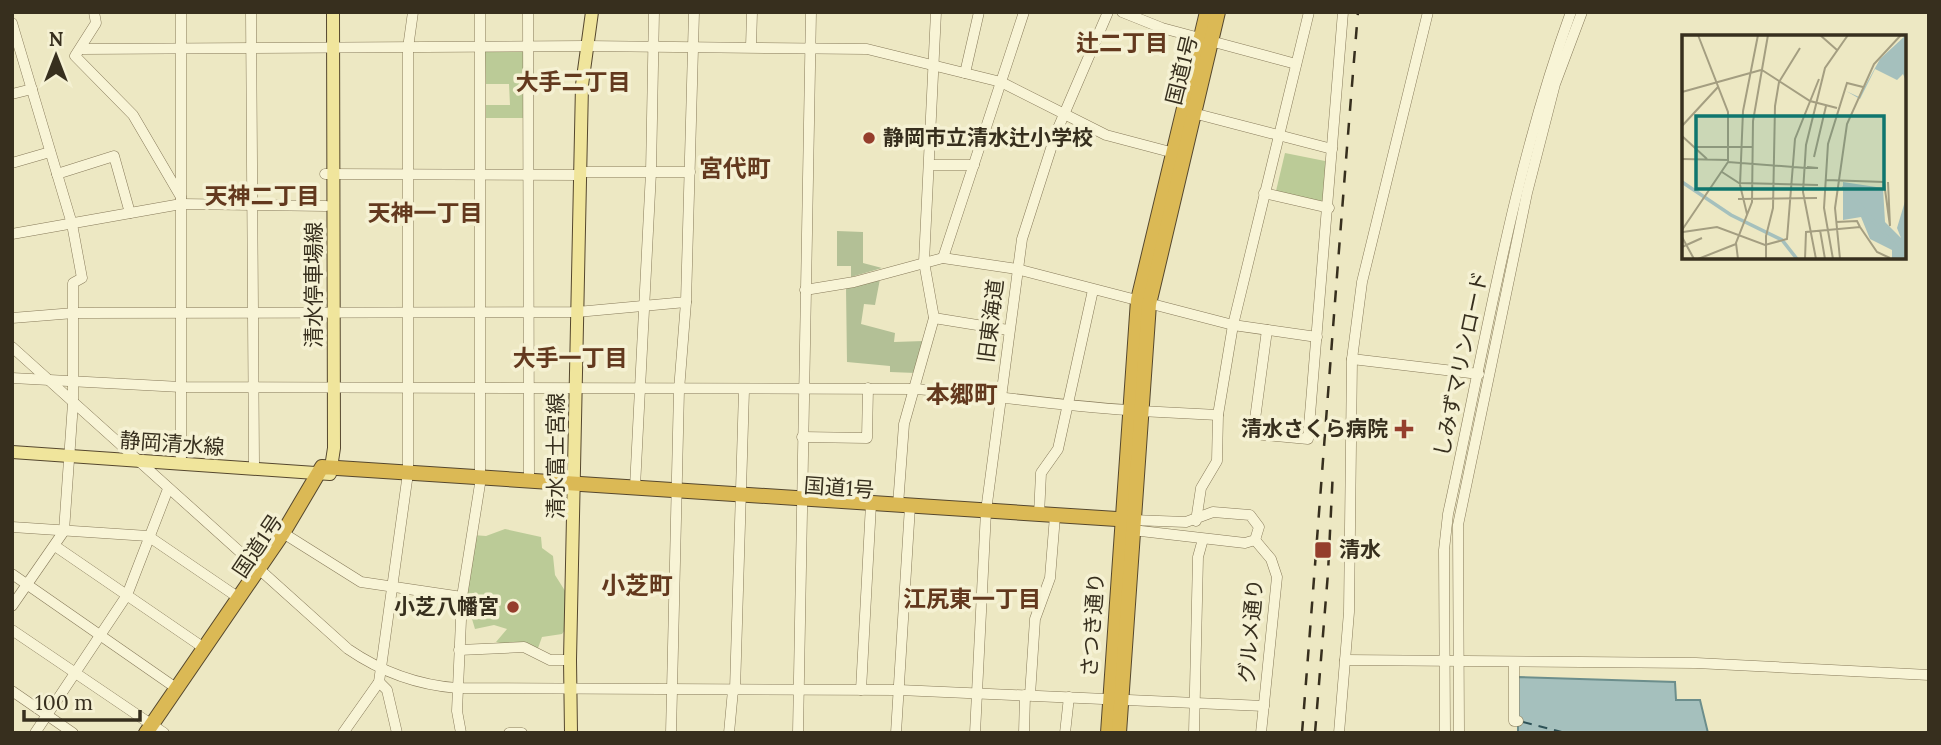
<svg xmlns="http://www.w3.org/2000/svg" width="1941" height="745" viewBox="0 0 1941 745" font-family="Lora,'Noto Sans JP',serif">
  <rect width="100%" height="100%" fill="#ede8c3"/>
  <g fill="#bbcb97">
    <polygon points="485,52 526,52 527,118 486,118 486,105 510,105 509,84 486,84"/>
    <polygon points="1285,153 1330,162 1327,200 1322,202 1276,191"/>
    <polygon points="505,529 541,537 542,548 553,556 555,575 567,594 565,630 562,634 542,637 537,651 496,642 507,629 494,625 475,629 472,619 461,612 473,535 486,536"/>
  </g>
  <g fill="#b3c096">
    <polygon points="837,231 863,232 863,263 882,268 851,277 851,266 837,266"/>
    <polygon points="880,279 875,305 864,304 861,324 895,333 894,342 924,341 916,373 890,372 890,366 847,362 846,288"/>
  </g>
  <polygon fill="#a5c0bd" stroke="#6c8e8c" stroke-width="2" points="1518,677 1675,682 1676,700 1700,700 1708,733 1518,733"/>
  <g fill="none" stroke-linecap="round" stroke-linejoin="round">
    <polyline stroke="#2e5257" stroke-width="2" stroke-dasharray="9 7" stroke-linecap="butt" points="1523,722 1566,733"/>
    <defs>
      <g id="minor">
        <polyline points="94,12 96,23 75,56 133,115 181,197"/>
        <polyline points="181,12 181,457"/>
        <polyline points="251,12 254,464"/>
        <polyline points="528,12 529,481"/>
        <polyline points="1122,12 1162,28 1296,64"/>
        <polyline points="12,23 72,224 82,278 73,283 73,403 64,531 12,606"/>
        <polyline points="751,47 752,12"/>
        <polyline points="81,49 586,46 867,49 1001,82 1106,135 1178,154"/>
        <polyline points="965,73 979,12"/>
        <polyline points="12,94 32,89"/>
        <polyline points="1193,113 1332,149"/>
        <polyline points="12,163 50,152"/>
        <polyline points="930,165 974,165"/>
        <polyline points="581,172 690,172"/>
        <polyline points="57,174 114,156 130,213"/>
        <polyline points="325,174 581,175"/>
        <polyline points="1264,193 1329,208"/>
        <polyline points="12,234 181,204 326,206"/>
        <polyline points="943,258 1024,12"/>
        <polyline points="805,290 854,282 943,258 1017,269 1233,325 1317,337"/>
        <polyline points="12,318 74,313 577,312 686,302"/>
        <polyline points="934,318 1008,330"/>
        <polyline points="1267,330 1253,434 1308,439 1343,12"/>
        <path d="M12 347 348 649C380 671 418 685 457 688L899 690 1264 706"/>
        <polyline points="1352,359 1479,374"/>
        <path d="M12 378 181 387 916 389C987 394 1057 406 1129 410"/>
        <polyline points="1140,411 1218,415"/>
        <polyline points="802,437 867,438 868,388"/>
        <polyline points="635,487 651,172 654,12"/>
        <polyline points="898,505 904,424 934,318 924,262 936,12"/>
        <polyline points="1039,515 1041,473 1058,449 1093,290"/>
        <polyline points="1196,521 1201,488 1217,461 1218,415 1233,325 1309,12"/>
        <polyline points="12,527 148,536 239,598"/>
        <polyline points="1132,530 1245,543 1255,540 1259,527 1250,515 1213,512 1186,522 1132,520"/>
        <polyline points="283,533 361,582 462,597"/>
        <polyline points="1255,540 1271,559 1277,577 1261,733"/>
        <polyline points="55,546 204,648"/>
        <polyline points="12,574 176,688"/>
        <polyline points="12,630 164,733"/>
        <polyline points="459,650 524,647 550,660 570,660"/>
        <polyline points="1345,660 1696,663 1929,675"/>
        <polyline points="1514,662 1514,721 1518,721"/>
        <polyline points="379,682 387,690 397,733"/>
        <polyline points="735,690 744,390"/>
        <polyline points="861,690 871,504"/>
        <polyline points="12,691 73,733"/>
        <polyline points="1030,695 1035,619 1050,578 1055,516"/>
        <polyline points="35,733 127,595 168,489"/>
        <polyline points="343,733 379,682 408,473 408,48 413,12"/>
        <polyline points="461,733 457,711 462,597 480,484 480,12"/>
        <polyline points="509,733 522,733"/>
        <polyline points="671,733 679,390 686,302 694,12"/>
        <polyline points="729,733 733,690"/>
        <polyline points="798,733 811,12"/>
        <polyline points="896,733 910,506"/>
        <polyline points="975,733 986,511 1022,239 1056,133 1108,12"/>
        <polyline points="1024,733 1025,695"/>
        <polyline points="1065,733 1069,697"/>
        <polyline points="1194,733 1198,557 1203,539"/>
        <polyline points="1339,733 1349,612 1352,359 1362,282 1428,12"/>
        <path d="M1445 733 1444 550 1448 514C1485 346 1512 174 1571 12"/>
        <polyline points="1459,733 1458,525 1527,193 1555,84 1582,12"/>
      </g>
      <g id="major">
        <polyline points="12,452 330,474 334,448 333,12"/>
        <polyline points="571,733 570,660 582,85 592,12"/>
      </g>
      <g id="highway">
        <polyline points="146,733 283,533 322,467 1132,520"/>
        <polyline points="1108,733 1138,300 1207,12"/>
        <polyline points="1119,733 1149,304 1218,12"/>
      </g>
    </defs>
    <use href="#minor" stroke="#877a5a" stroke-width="11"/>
    <use href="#major" stroke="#55472e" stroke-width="14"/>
    <use href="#highway" stroke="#55472e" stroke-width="16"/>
    <use href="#minor" stroke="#f8f4d6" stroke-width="10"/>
    <use href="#major" stroke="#f0e59c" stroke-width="12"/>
    <use href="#highway" stroke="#dbb955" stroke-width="14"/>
    <g stroke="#372f1e" stroke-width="2.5" stroke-dasharray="12 12" stroke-linecap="butt">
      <path d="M1302 733C1321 493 1338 252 1358 12"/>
      <polyline points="1315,733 1328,573 1333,470"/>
    </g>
  </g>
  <g fill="#953e2c" stroke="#f5f1d3" stroke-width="2.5">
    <circle cx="869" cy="138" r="7"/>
    <path d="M1400.5 418.5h7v7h7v7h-7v7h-7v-7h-7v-7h7z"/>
    <rect x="1314" y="541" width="18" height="18" rx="3.5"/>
    <circle cx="513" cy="607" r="7"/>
  </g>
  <g text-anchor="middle" stroke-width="7" stroke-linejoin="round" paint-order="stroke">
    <g font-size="21" fill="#372f1e" stroke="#f5f1d3">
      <text transform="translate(1182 70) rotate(-76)" y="7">国道1号</text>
      <text transform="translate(314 285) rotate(-90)" y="7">清水停車場線</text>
      <text transform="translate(991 321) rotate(-83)" y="7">旧東海道</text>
      <text transform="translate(1461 364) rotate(-78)" y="7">しみずマリンロード</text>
      <text transform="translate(172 444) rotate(4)" y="7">静岡清水線</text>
      <text transform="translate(556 456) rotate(-90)" y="7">清水富士宮線</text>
      <text transform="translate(839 488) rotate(4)" y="7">国道1号</text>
      <text transform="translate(258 546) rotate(-56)" y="7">国道1号</text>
      <text transform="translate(1093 625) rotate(-86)" y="7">さつき通り</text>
      <text transform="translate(1251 631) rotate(-85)" y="7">グルメ通り</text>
    </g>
    <g font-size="21" font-weight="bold" fill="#372f1e" stroke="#f5f1d3" text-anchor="start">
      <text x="883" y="145">静岡市立清水辻小学校</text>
      <text x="1388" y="436" text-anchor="end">清水さくら病院</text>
      <text x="1339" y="557">清水</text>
      <text x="499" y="614" text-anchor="end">小芝八幡宮</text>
    </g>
    <g font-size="23" font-weight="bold" fill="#63391e" stroke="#f5f1d3">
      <text x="1122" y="51">辻二丁目</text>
      <text x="573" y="90">大手二丁目</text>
      <text x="262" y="204">天神二丁目</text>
      <text x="425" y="221">天神一丁目</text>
      <text x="570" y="366">大手一丁目</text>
      <text x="972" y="607">江尻東一丁目</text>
    </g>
    <g font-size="24" font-weight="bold" fill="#63391e" stroke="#f5f1d3">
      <text x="735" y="177">宮代町</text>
      <text x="962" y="403">本郷町</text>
      <text x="637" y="594">小芝町</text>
    </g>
  </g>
  <g transform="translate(1682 35)">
    <rect width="224" height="224" fill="#ede8c3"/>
    <path d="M224 0V46L221 39 215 45 193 34 178 64 164 56 177 62 198 24ZM161 147 201 153 203 187 219 203 215 193 224 163V224H210V215L188 204 179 182 161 185Z" fill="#a5c0bd"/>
    <path fill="none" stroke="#a5c0bd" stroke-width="3.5" d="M0 147 49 180 100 205 115 224M161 151 224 223M162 181 179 176 189 184"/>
    <path fill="none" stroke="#a49e81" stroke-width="2" d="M138 0 155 15M80 35 128 66 155 73M0 57 79 35M0 91 36 52M0 101 25 124M12 112H70M132 122 144 71M0 124 46 125V77L16 0M124 133H136L125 132M40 137 57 148 136 150M144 145 202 147 208 191 206 147M56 164 135 163M65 179 58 150 61 76 76 0M154 187 175 186 178 192M0 195 46 127 124 133M138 195 143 224M1 197 35 192 83 210 105 204 113 104 137 44M0 202 12 224M0 212 20 203M16 224 54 209M56 224 54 208 70 167 71 86 86 0M84 224V201L91 173 93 71 97 47 118 13M123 224 124 197 178 192 195 217 208 223M134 224 121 157 124 110 143 33 166 0M151 224 142 173 146 109 165 48 181 52M158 224 153 173 165 89 192 29 219 0"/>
    <path fill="#0f766e" fill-opacity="0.15" stroke="#0f766e" stroke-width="3.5" d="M14 81H202V154H14Z"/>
    <rect width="224" height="224" fill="none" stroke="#372f1e" stroke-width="3.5"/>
  </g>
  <rect width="1941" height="745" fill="none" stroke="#372f1e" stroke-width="28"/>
  <g transform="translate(56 56)" stroke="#f5f1d3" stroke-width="5" paint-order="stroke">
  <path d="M0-5L12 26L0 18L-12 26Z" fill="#372f1e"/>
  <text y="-10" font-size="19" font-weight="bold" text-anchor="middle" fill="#372f1e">N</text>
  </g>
  <path d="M24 710v10h116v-10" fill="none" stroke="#372f1e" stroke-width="3.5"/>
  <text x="35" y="710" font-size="21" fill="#372f1e" stroke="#f5f1d3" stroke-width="5" paint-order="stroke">100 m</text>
</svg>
